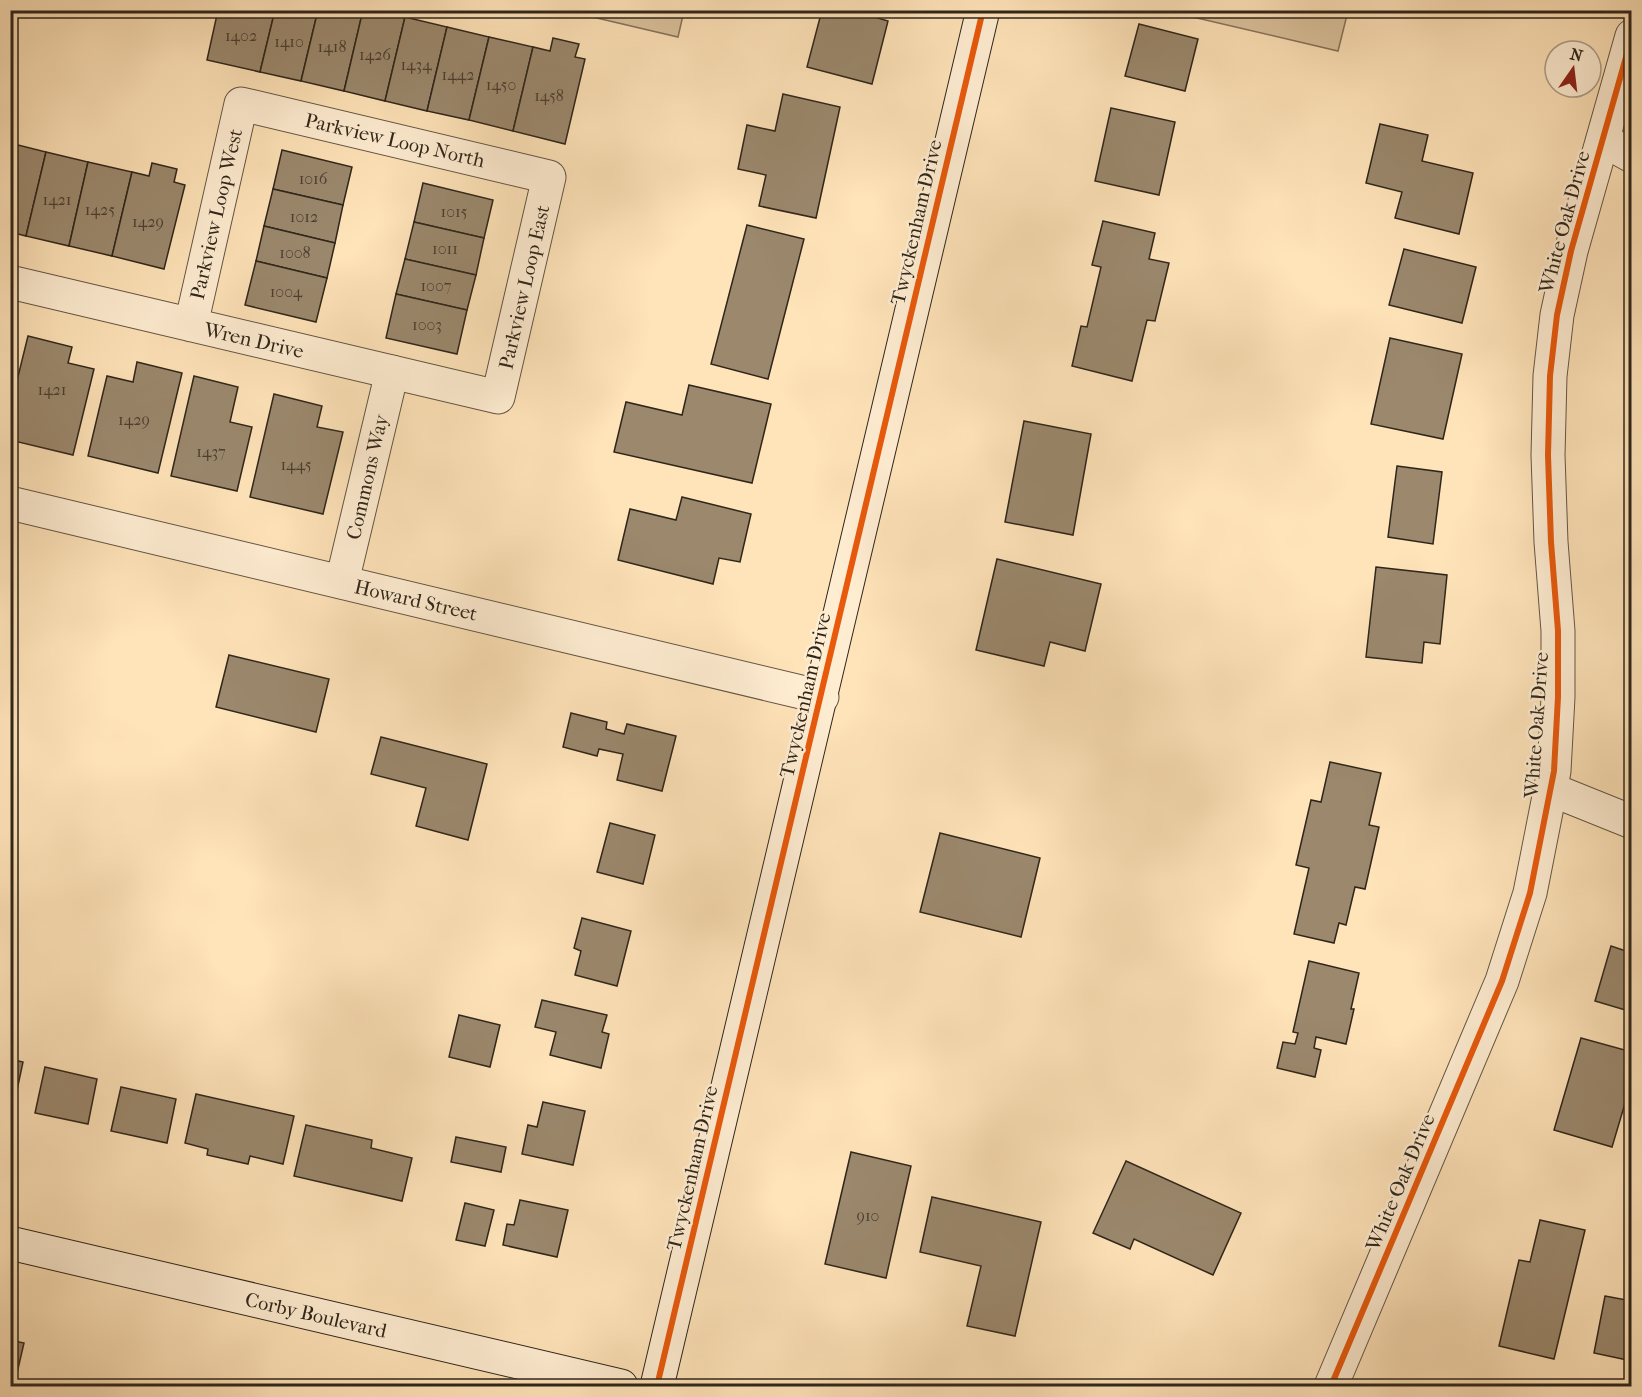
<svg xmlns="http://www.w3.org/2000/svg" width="1642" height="1397" viewBox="0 0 1642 1397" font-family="'IM FELL French Canon',serif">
  <rect width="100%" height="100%" fill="#ffe3b9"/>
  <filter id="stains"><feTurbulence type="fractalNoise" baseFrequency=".00333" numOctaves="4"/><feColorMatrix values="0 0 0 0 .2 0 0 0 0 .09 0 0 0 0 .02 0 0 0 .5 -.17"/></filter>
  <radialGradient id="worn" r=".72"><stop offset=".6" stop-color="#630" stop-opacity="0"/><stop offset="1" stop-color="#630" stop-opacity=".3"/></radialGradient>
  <g fill="#dcc39e" stroke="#86745c" stroke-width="1.5">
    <polygon points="567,11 684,11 678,37"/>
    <polygon points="1167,11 1348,10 1348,11 1338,51"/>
  </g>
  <g fill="#9b886d" stroke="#2f261b" stroke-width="1.5">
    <polygon points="218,10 275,10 260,72 207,60"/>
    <polygon points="275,10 318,10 301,81 260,72"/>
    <polygon points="318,10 363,10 344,91 301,81"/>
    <polygon points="363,10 380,10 405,17 385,101 344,91"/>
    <polygon points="822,10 873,10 871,16 888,21 872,84 807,67"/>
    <polygon points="405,17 447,27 427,111 385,101"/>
    <polygon points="1139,24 1198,39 1185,91 1125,76"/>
    <polygon points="447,27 489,37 469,120 427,111"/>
    <polygon points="489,37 533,47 513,131 469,120"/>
    <polygon points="553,38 579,44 575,57 585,59 565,144 513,131 533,47 550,51"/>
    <polygon points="783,94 840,107 816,218 759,206 766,175 738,169 747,125 775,131"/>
    <polygon points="1111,108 1175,122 1159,195 1095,181"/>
    <polygon points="1380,124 1428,135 1422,161 1473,173 1459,234 1395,218 1402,192 1366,183"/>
    <polygon points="10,143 46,152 26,236 10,232"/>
    <polygon points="282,150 352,167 343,205 273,189"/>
    <polygon points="46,152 88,162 69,246 26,236"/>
    <polygon points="88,162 132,172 112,256 69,246"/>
    <polygon points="152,163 177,169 174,182 185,185 164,269 112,256 132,172 149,176"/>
    <polygon points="423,183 493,200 484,238 414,222"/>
    <polygon points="273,189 343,205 335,243 264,226"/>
    <polygon points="1103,221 1155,233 1149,259 1169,263 1155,321 1147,320 1132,381 1072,366 1081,326 1087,327 1101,267 1092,265"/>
    <polygon points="414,222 484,238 476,275 405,259"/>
    <polygon points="747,225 804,239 768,379 711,364"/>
    <polygon points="264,226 335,243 327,278 256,261"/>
    <polygon points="1404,249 1476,267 1462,323 1389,305"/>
    <polygon points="405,259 476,275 467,310 396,294"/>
    <polygon points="256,261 327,278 316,322 245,305"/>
    <polygon points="396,294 467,310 457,354 386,338"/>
    <polygon points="28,336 72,347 68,363 94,369 73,455 10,440 10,409"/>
    <polygon points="1390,338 1462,354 1443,439 1371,424"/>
    <polygon points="137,362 182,373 158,473 88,456 107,376 133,382"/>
    <polygon points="194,376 238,387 230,422 252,427 237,491 171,476"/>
    <polygon points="689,385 771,404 752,483 614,452 626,402 682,415"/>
    <polygon points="274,394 322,406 317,427 343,432 323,514 250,497"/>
    <polygon points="1024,421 1091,434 1073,535 1005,522"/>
    <polygon points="1397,466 1442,472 1433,544 1388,537"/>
    <polygon points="682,497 751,514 740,562 719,558 713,584 618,560 630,509 676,520"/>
    <polygon points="997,559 1101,584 1085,651 1050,642 1044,666 976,650"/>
    <polygon points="1376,567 1447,575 1440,644 1424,642 1422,663 1366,657"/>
    <polygon points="229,655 329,679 316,732 216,707"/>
    <polygon points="571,713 607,722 606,729 624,734 627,724 676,736 662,791 617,780 623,754 599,749 597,756 563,747"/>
    <polygon points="381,737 487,764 468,840 416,826 426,788 371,774"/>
    <polygon points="1330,762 1381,773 1369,825 1379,827 1365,889 1355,887 1346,925 1339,923 1334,943 1294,934 1309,868 1296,865 1311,800 1321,802"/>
    <polygon points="610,823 655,835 643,884 597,872"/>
    <polygon points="940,833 1040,858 1021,937 920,912"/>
    <polygon points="582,918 631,931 617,986 575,975 581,951 574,948"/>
    <polygon points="1611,946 1632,953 1632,1012 1595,1001"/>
    <polygon points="1309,961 1359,973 1351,1009 1354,1009 1346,1044 1316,1037 1314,1048 1321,1050 1315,1077 1277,1068 1283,1042 1295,1044 1298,1033 1293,1032"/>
    <polygon points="542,1000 607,1015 602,1032 609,1034 601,1068 550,1055 556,1032 535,1027"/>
    <polygon points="459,1015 500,1025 490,1067 449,1057"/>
    <polygon points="1581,1038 1632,1052 1632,1080 1612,1147 1554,1130"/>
    <polygon points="10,1059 23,1062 13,1109 10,1109"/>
    <polygon points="45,1067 97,1079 88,1124 35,1113"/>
    <polygon points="121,1087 176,1099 167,1143 111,1131"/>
    <polygon points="196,1094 294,1116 283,1164 250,1156 248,1164 207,1155 208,1149 185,1143"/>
    <polygon points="543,1102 585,1111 573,1165 522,1154 528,1125 537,1127"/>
    <polygon points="306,1125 372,1140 371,1148 412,1158 402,1201 294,1176"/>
    <polygon points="456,1137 506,1147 501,1172 451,1162"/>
    <polygon points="851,1152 911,1166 886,1278 825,1264"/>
    <polygon points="1126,1161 1241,1213 1213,1275 1134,1239 1130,1249 1093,1233"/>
    <polygon points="932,1197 1041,1222 1015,1336 967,1326 981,1266 920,1252"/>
    <polygon points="520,1200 568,1210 557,1257 503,1245 507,1224 514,1225"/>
    <polygon points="465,1203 494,1210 485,1246 456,1240"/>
    <polygon points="1540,1220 1585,1230 1554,1359 1499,1346 1519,1260 1530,1262"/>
    <polygon points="1605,1296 1632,1301 1632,1361 1594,1353"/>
    <polygon points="10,1340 24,1343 14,1386 10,1386"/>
  </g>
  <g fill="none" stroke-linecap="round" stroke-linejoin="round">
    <defs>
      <g id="street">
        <polyline points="1603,140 1632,156"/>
        <polyline points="10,282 498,397 549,177 241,104 191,325"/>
        <polyline points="10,503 822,697"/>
        <polyline points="342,582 392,372"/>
        <polyline points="1550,789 1632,822"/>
        <polyline points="1331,1386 1502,981 1530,893 1554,771 1558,697 1558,631 1551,542 1548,455 1550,376 1557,315 1571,251 1632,36"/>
      </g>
      <g id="secondary">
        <polyline points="10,1243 621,1386"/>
        <polyline points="657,1386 983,10"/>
      </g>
    </defs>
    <use href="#street" stroke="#635542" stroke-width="35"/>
    <use href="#secondary" stroke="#2f261b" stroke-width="35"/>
    <use href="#street" stroke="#ffedd2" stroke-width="33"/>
    <use href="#secondary" stroke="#ffedd2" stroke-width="33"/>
    <defs>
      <g id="cycleway">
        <polyline points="657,1386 983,10"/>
        <polyline points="1331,1386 1502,981 1530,893 1554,771 1558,697 1558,631 1551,542 1548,455 1550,376 1557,315 1571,251 1632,36"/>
      </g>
    </defs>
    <use href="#cycleway" stroke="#ffedd2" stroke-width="10"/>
    <use href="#cycleway" stroke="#e8590c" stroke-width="6"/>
  </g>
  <g text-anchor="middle" stroke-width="5" stroke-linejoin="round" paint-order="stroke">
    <g font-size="16" fill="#4a3e30">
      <text x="241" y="41">1402</text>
      <text x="289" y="47">1410</text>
      <text x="332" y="52">1418</text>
      <text x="375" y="60">1426</text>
      <text x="416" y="70">1434</text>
      <text x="458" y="80">1442</text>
      <text x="501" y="90">1450</text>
      <text x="549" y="101">1458</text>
      <text x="313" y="184">1016</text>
      <text x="57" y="205">1421</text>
      <text x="100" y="215">1425</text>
      <text x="454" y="217">1015</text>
      <text x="304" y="222">1012</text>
      <text x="148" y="227">1429</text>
      <text x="445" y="254">1011</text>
      <text x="295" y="258">1008</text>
      <text x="436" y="291">1007</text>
      <text x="286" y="297">1004</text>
      <text x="427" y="330">1003</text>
      <text x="52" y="395">1421</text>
      <text x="134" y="425">1429</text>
      <text x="211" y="457">1437</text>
      <text x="296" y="470">1445</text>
      <text x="868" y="1221">910</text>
    </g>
    <g font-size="20" fill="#2f261b" stroke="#ffedd2">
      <text transform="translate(395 140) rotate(13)" y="7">Parkview Loop North</text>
      <text transform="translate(216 214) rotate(-77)" y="7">Parkview Loop West</text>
      <text transform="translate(916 222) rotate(-77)" y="7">Twyckenham Drive</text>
      <text transform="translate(1564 222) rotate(-75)" y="7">White Oak Drive</text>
      <text transform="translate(524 287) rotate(-77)" y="7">Parkview Loop East</text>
      <text transform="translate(254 340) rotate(13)" y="7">Wren Drive</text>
      <text transform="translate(367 477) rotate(-77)" y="7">Commons Way</text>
      <text transform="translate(416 600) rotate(13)" y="7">Howard Street</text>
      <text transform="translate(805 695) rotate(-77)" y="7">Twyckenham Drive</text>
      <text transform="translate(1536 725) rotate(-86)" y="7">White Oak Drive</text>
      <text transform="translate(692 1168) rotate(-77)" y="7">Twyckenham Drive</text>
      <text transform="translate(1400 1182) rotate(-67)" y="7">White Oak Drive</text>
      <text transform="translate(316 1315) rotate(13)" y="7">Corby Boulevard</text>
    </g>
  </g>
  <rect width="1642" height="1397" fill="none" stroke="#ffe3b9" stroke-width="36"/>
  <rect x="12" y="12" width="1618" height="1373" fill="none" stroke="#2f261b" stroke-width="3"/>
  <rect x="18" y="18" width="1606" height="1361" fill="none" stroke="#2f261b" stroke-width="1.5"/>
  <g transform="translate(1573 69) rotate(14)"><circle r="28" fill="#ffedd2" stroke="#ac9d89" stroke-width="1.5"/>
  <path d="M0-4.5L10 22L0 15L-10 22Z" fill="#8f2418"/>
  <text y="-9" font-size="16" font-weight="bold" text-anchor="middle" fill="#2f261b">N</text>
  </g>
  <rect width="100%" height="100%" filter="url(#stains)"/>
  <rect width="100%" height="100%" fill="url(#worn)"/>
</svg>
